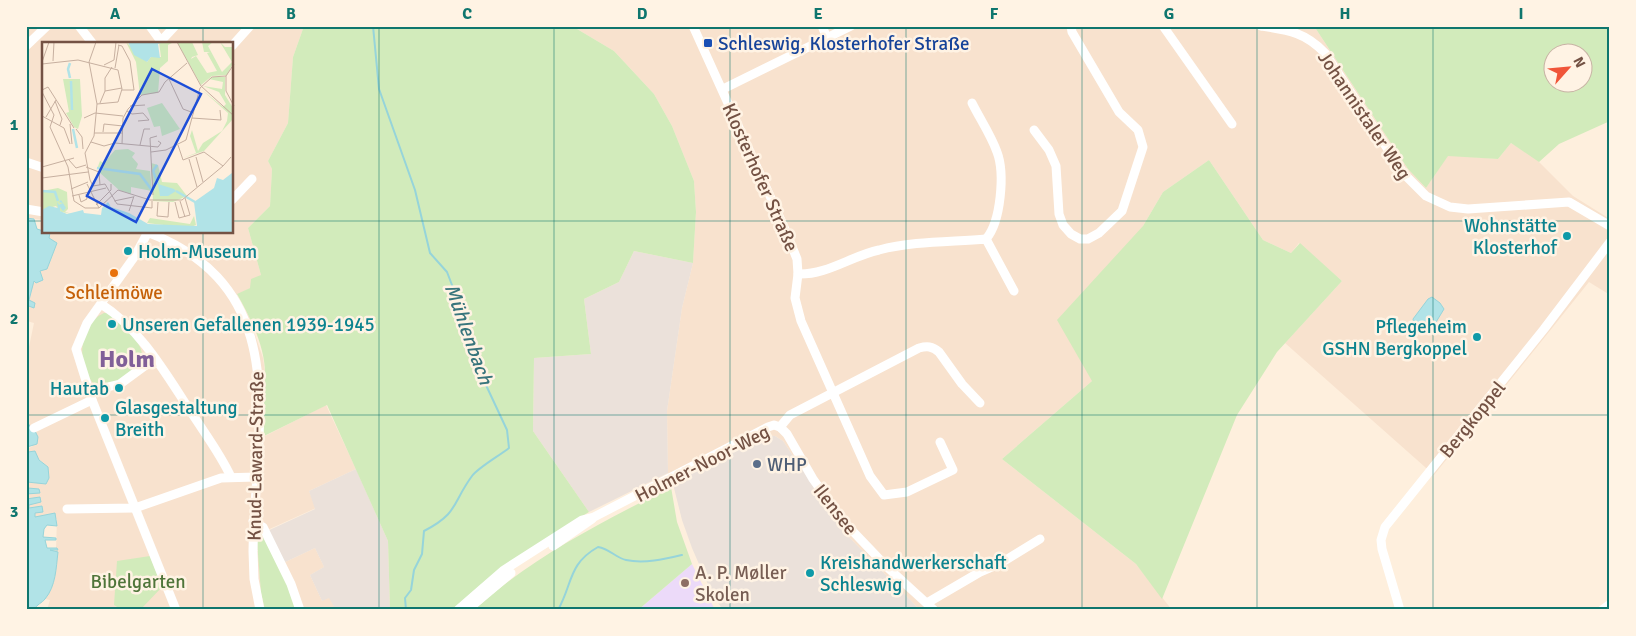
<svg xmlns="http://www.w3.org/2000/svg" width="1636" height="636" viewBox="0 0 1636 636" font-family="Signika,sans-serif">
  <rect width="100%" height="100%" fill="#feefdd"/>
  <g fill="#f8e2ce" fill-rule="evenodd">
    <path d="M26 26H304L293 57 288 123 268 161 272 169 270 206 248 228 261 275 250 288 237 295 249 317 263 358 265 372 261 438 326 405 356 469 309 491 316 508 263 532 257 529 261 593 265 610H47L50 600 45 599 55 578 57 519 35 517V513L41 506 29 508 28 504 40 497 26 499V494L39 492 28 488 27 482 46 484 49 478 48 467 27 449 33 446V432L26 419V361L34 323 27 321V305L34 308 29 301 32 285 57 243 49 238 50 233 232 232V44H44V220L26 218ZM141 351 142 361 96 386 86 369Z"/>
    <polygon points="572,26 1314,26 1408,169 1426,188 1448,155 1498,159 1511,143 1535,158 1573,196 1610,219 1610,295 1589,282 1434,475 1285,343 1342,281 1299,243 1291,253 1263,240 1209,160 1163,192 1143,226 1092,381 1002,459 1136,564 1172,610 920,610 845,533 783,441 775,436 764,435 692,471 673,484 668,473 667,411 682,308 693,263 696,212 694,181 672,126 654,94 614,51"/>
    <polygon points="315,548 324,567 310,575 322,601 329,597 336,610 296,610 279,565"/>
  </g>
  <g fill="#ebe1da">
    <polygon points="634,251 693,263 682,308 667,411 668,473 589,512 533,431 534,358 591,354 584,299 619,282"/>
    <polygon points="764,435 775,436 783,441 845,533 920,610 723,610 712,594 692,548 682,520 673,484 692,471"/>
    <polygon points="356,469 388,541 390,610 336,610 329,598 322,601 310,575 324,567 315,548 279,565 263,533 315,509 309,491"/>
  </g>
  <polygon fill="#ecdaf9" points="692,564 715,610 638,610"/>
  <g fill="#d2ebbb" fill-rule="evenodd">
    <path d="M304 26H572L614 51 654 94 672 126 694 181 696 212 693 263 634 251 619 282 584 299 591 354 534 358 533 431 589 512C540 542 494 569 453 610H390L388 541 327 405 260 438C262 417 265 395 265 373 265 346 250 317 237 294L250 288 251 279 261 275 248 228 270 206 272 169 268 161 288 123 293 57Z"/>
    <path d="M1314 26H1610V121L1559 144 1539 162 1511 143 1498 159 1448 156 1426 188 1408 169ZM1554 52H1584V82H1554Z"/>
    <polygon points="1209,160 1263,240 1291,253 1300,243 1342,281 1277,352 1237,415 1162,599 1136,564 1002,459 1092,381 1057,320 1143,226 1163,192"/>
    <path d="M104 313H108C121 324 149 344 141 365L116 382 96 386C76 367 77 325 104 313Z"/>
    <path d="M671 487 677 522 692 564 638 610H474C532 557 602 522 671 487Z"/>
    <polygon points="256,529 263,532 287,582 296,610 265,610 261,593"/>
    <polygon points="150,556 162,587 142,608 142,610 122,610 114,605 117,561"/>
  </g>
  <g fill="#b1e3e7" stroke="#96d4da">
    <polygon points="26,218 34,219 37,229 50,233 49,238 57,243 47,269 40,271 43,280 36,283 34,281 29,300 35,303 34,308 26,305"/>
    <polygon points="1432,297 1440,303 1444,309 1430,332 1424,332 1414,325 1413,319 1428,299"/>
    <polygon points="26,419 33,432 35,431 38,437 37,444 27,447 28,452 35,451 39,460 48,467 49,478 46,484 27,482 28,488 39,489 40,493 26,494"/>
    <path d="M40 497 41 502 29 505V508L42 506 43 512 35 513V517L55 513 57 526 47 525 44 529 43 537 56 538V540H45L47 548H57L58 550H50L58 552C56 568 56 586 45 599 42 603 37 604 34 610H26V499Z"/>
  </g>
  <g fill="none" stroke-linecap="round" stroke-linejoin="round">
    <g stroke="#96d4da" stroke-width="2">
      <path d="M373 26 379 89 415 190 430 253 447 272 482 363 485 383 507 430 509 448C499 456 479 467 472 476 452 503 459 513 424 531L422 554 414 570 411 590 405 598 406 610"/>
      <path d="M558 610C573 583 568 564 598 547 610 549 616 558 626 560 644 564 665 559 682 555"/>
    </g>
    <g stroke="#fff" stroke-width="9">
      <polyline points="79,26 93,44"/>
      <polyline points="150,26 163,44"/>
      <polyline points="693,26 784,227 797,259 798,274 795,298 801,321 870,476 884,495 907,492 953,470 940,442"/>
      <polyline points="822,26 827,38"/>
      <polyline points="1163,26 1232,124"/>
      <path d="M1261 26C1288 30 1305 32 1325 53L1404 174 1426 196 1450 207 1468 209 1569 202 1610 226"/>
      <polyline points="161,41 175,26"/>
      <polyline points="26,46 47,26"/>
      <polyline points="232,46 250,26"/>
      <polyline points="723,89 851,26"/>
      <path d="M972 103C980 119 991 135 997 152 1005 173 1001 222 986 239"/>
      <polyline points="1034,130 1049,150 1056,166 1059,214 1063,225 1071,234 1080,239 1088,239 1099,233 1122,211 1143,147 1138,130 1119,112 1072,32 1071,26"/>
      <polyline points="26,162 44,168"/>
      <polyline points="232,200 252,179"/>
      <polyline points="26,209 44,212"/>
      <path d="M147 232C296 289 255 426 253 551L254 579 260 610"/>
      <polyline points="148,232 135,256 87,323 76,349 92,400 176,610"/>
      <path d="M798 274C827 275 851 256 879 250 913 241 951 242 986 239L1014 291"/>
      <path d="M101 304C142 330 167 376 193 415 206 435 221 455 231 477"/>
      <polyline points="91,391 120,384 154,359"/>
      <path d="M780 427 790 415 919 348C927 346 932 346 939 352L962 384 980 403"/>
      <polyline points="780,427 787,434 813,479 843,521 887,567 934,610"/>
      <polyline points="34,428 92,400"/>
      <polyline points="67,509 135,508 221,478 256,477"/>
      <polyline points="253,521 263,527 291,584 300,610"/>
      <polyline points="553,546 592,519"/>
      <polyline points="927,603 980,572 1001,563 1040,539"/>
      <polyline points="458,610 504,570 582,520 594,517 768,427 774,425 780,427"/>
      <polyline points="467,610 511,573"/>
      <polyline points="1400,610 1382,549 1381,540 1385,527 1544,329 1610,242"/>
      <polyline points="1602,610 1610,604"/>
    </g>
  </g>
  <path fill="none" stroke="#0f766e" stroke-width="1" stroke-opacity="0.55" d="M203 26V44M379 26V610M554 26V610M730 26V610M906 26V610M1082 26V610M1257 26V610M1433 26V610M26 221H44M232 221H1610M203 232V610M26 415H1610"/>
  <rect fill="#1a4fb4" stroke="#fff3e4" stroke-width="2" x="703" y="38" width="10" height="10" rx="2.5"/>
  <g fill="#0f9aa8" stroke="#fff3e4" stroke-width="2">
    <circle cx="1567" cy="236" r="5"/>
    <circle cx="128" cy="251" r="5"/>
    <circle cx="112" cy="324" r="5"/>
    <circle cx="1477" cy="337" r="5"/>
    <circle cx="119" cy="388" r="5"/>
    <circle cx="105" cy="418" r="5"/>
    <circle cx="810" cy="573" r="5"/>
  </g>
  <circle fill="#e8710a" stroke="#fff3e4" stroke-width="2" cx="114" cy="273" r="5"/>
  <circle fill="#5c6f8a" stroke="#fff3e4" stroke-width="2" cx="757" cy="464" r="5"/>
  <circle fill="#8d6e63" stroke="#fff3e4" stroke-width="2" cx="685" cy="583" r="5"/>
  <g text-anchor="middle" stroke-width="5" stroke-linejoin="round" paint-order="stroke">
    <g font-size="19" fill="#164399" stroke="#fff3e4" text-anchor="start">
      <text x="718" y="50">Schleswig, Klosterhofer Straße</text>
    </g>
    <g font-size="19" fill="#745244" stroke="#fff3e4">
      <text transform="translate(1365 115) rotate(56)" y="7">Johannistaler Weg</text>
      <text transform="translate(761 177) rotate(66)" y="7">Klosterhofer Straße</text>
      <text transform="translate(1472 419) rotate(-51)" y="7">Bergkoppel</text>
      <text transform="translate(255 456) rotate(-89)" y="7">Knud-Laward-Straße</text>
      <text transform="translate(702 463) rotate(-27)" y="7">Holmer-Noor-Weg</text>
      <text transform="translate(836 509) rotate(52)" y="7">Ilensee</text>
    </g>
    <g font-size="19" fill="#0d838f" stroke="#fff3e4" text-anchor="start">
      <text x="1557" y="232" text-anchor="end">Wohnstätte<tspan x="1557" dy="22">Klosterhof</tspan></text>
      <text x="138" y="258">Holm-Museum</text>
      <text x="122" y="331">Unseren Gefallenen 1939-1945</text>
      <text x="1467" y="333" text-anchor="end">Pflegeheim<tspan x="1467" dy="22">GSHN Bergkoppel</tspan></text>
      <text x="109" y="395" text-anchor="end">Hautab</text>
      <text x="115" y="414">Glasgestaltung<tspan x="115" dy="22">Breith</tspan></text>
      <text x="820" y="569">Kreishandwerkerschaft<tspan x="820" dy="22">Schleswig</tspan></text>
    </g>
    <g font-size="19" fill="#c56008" stroke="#fff3e4">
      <text x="114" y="299">Schleimöwe</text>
    </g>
    <g font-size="19" fill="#4e5e75" stroke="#fff3e4" text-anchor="start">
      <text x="767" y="471">WHP</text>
    </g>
    <g font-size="19" fill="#785e54" stroke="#fff3e4" text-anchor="start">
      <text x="695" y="579">A. P. Møller<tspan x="695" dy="22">Skolen</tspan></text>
    </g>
    <g font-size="19" fill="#4f753a" stroke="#fff3e4">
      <text x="138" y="588">Bibelgarten</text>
    </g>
    <g font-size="20" font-style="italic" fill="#38757c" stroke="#fff3e4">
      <text transform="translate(469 334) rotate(70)" y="7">Mühlenbach</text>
    </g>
    <g font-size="24" font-weight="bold" fill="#815f98" stroke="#fff3e4">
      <text x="127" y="367">Holm</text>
    </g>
  </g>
  <g transform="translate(42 42)">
    <rect width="191" height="191" fill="#feefdd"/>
    <path d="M84 0 105 20 109 15H119L117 0H132L126 3V19L118 26 116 51 98 53 94 20ZM135 0H150L156 13 150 15 149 17 154 14 165 31 175 29 165 11 168 10H162L160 0H171L166 4 180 30 190 20 178 0 183 5H191V21L185 33 170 34 159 43ZM171 35H183V53L191 66V77L162 109 141 116 154 111 148 94 150 88 156 109 161 101 180 89 185 79 186 71 159 47 181 65 184 62 177 50 161 44 180 47 181 40 167 37ZM21 37H38L40 74 36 87 32 85 24 71 27 70ZM120 61 138 87 120 94 118 84 112 85 105 66ZM86 107 93 111 90 115 96 122 94 127 108 129 110 149 89 145V152L77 148 57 130 59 127H55L58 119 62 121 73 108ZM109 121 116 123 120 140 135 141 145 154 131 160 111 159ZM16 146 25 150 26 167 23 170 31 172 19 170 14 164 0 168V149ZM152 174 154 183 146 186 105 181 108 176 148 182Z" fill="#d2ebbb"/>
    <path d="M86 0H123L116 2 118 16 109 15 105 20 92 13ZM191 124V191H0V168L7 164 16 166 15 160 17 163 21 161 17 160 19 158 24 166 21 169 18 165V169L25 172 41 168 42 171 59 173 60 166 66 160 69 165 87 171 106 182 155 184 152 160 172 146 175 136 181 138 190 131ZM116 142 132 147 134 149 126 154H118Z" fill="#b1e3e7"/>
    <path fill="none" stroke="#b1e3e7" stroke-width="2.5" d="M28 21 26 27 28 36M29 39 30 68M31 87 35 106M115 123 111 129 116 142M55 126 98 132 109 147M0 149 13 150 16 159M134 149 153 160"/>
    <path fill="none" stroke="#c7b0a0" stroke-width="1" d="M54 0 47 20 55 62 52 94 43 111 48 138 51 144 63 142 75 162 110 166V159M135 0 159 44 192 74M76 3 80 4 88 19 92 48H80M11 19 12 0M0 20 7 0M0 22 36 18 76 28 80 47 76 60 55 62M192 22 184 34V49L192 64M62 23 72 18 74 0M73 26 77 3M127 37 141 67 152 71M0 48 6 45 32 86M63 49 80 46M0 50 12 73 8 85 26 125 32 159 43 166H57M13 59 20 77 18 83M58 61 63 49V36L70 25M88 64 103 63M85 69 90 72 101 71 107 78 96 79M0 74 22 86 28 102M4 75 14 58M42 76 53 71 81 74M150 76 179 78 178 68M28 82 30 102M34 87 40 95 41 107M61 90 62 82 81 84M52 91H80M49 100 62 104 73 101 116 105 119 101 116 99M80 102 81 76 86 67 100 53 117 50 123 40 145 21M98 103 102 87H108M136 103 141 118 162 110 181 124 189 115M109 110 124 108 144 98 158 46 170 35 184 34M154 115 161 140M147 117 155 145M27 118 34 126 44 123M0 125 32 116M44 125 57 130 58 143M0 136 46 130M45 142 57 166M29 147 46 140M37 153 39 160 45 157 44 152M111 153 108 96 115 94M30 154 64 146M108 158H140L181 124M72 159 91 155M138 159 143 175M116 160 115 174 126 175 127 160M133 160 137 176M54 163 69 148V142M57 166 76 148 108 158M87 169 92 154M137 176 148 173 143 156"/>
    <path fill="#1d4ed8" fill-opacity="0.15" stroke="#1d4ed8" stroke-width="2.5" d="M110 27 159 52 94 180 45 154Z"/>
    <rect width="191" height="191" fill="none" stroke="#745244" stroke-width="2.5"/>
  </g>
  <rect width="1636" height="636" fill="none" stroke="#fff3e4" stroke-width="55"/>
  <g transform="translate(1568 68) rotate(63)"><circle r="24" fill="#fff3e4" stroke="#c7b3a4"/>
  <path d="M0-4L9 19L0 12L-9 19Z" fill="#f05539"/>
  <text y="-8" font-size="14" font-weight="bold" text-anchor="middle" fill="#745244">N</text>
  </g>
  <rect x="28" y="28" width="1580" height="580" fill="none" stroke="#0f766e" stroke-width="2"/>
  <g font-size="16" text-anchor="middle" font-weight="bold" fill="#0f766e">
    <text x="115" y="19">A</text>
    <text x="291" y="19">B</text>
    <text x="467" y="19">C</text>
    <text x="642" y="19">D</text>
    <text x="818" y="19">E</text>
    <text x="994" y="19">F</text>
    <text x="1169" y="19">G</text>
    <text x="1345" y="19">H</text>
    <text x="1521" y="19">I</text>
    <text x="14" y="130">1</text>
    <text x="14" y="324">2</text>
    <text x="14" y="517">3</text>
  </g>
</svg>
